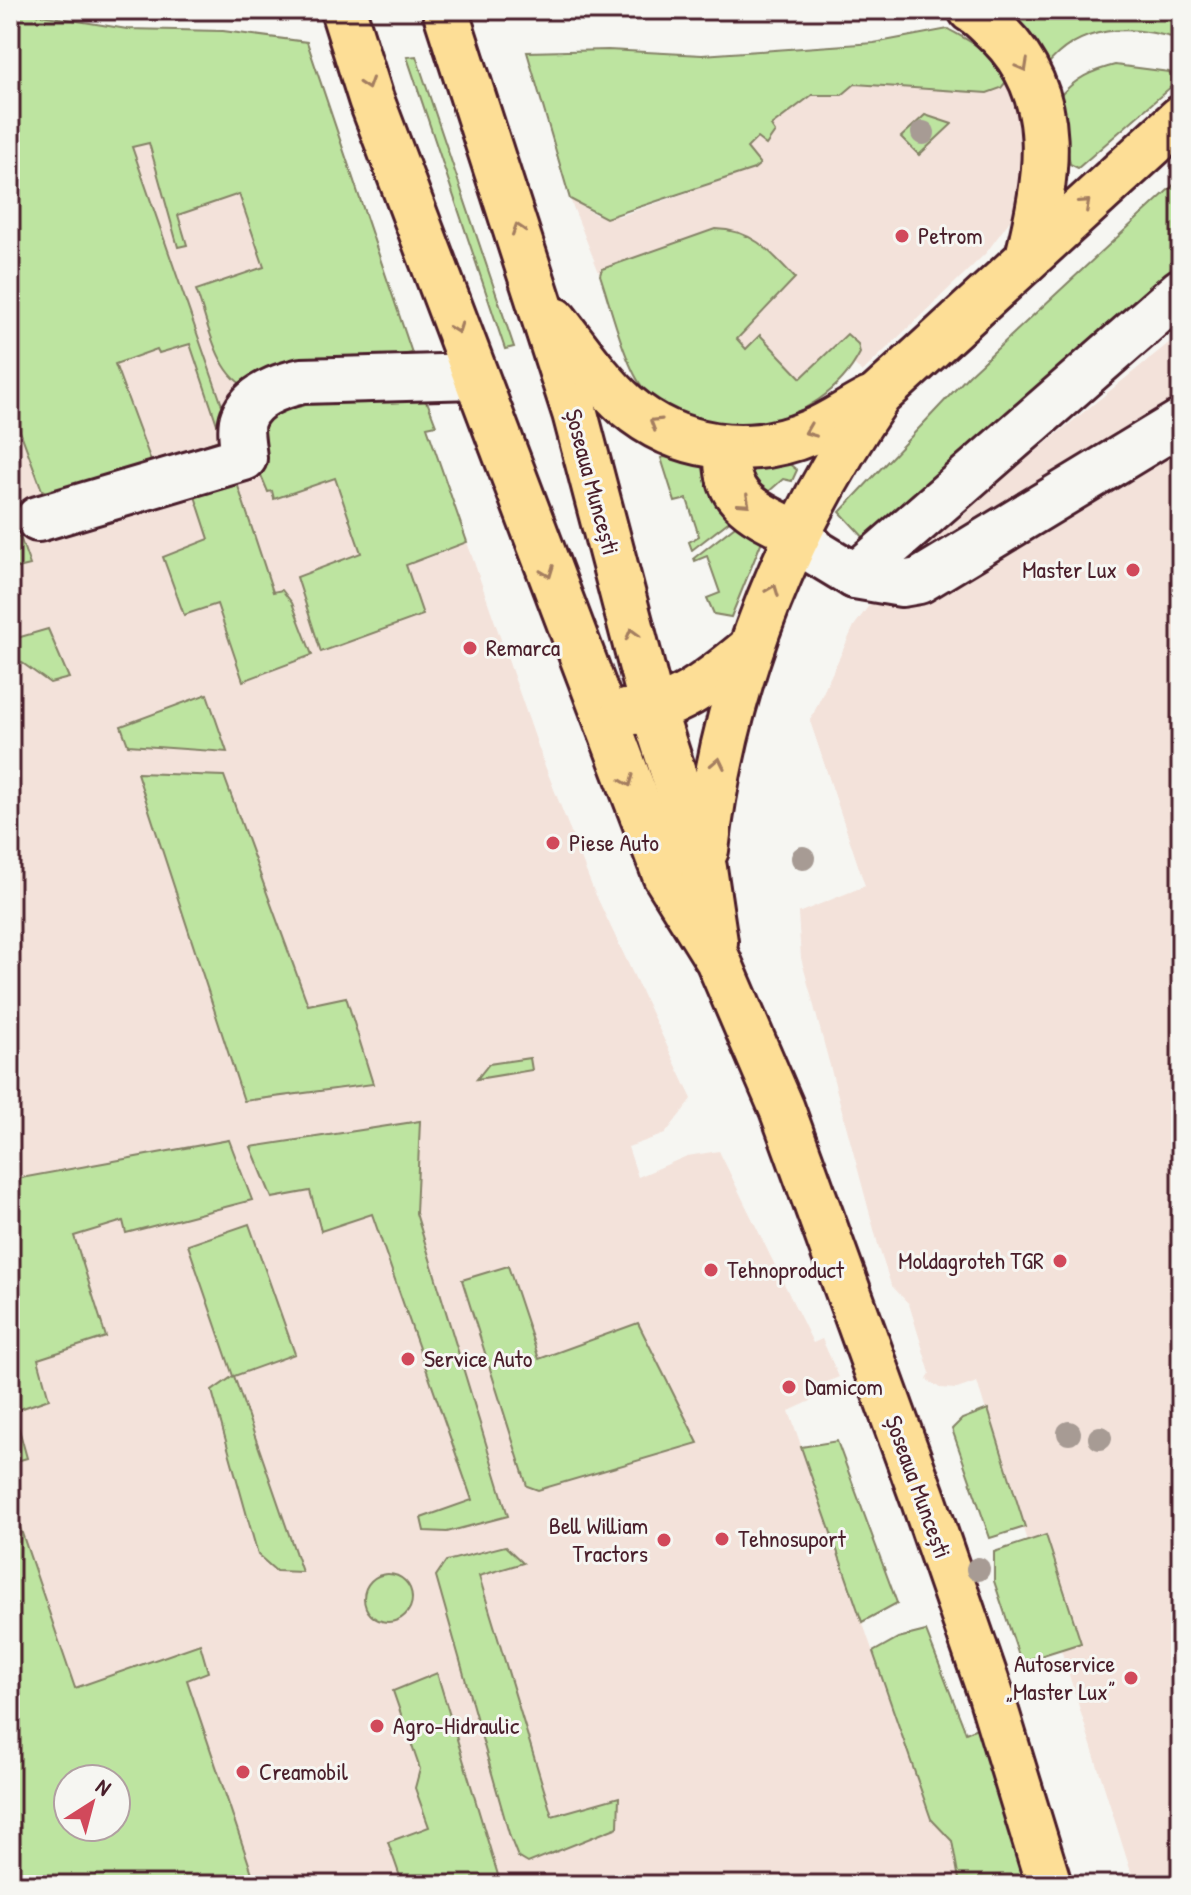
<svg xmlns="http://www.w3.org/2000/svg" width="1191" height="1895" viewBox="0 0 1191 1895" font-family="'Patrick Hand',sans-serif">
  <rect width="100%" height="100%" fill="#f6f6f2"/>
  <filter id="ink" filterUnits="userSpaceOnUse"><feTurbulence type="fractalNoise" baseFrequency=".0125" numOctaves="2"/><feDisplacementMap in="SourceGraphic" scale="16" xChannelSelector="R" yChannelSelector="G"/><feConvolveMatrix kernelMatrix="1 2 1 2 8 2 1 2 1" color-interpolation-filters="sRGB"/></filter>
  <g filter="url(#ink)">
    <g fill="#f3e2da" fill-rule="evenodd">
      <polygon points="1004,74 1021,102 1029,174 1014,215 986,253 862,372 854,364 860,353 801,379 761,335 746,350 737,339 795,278 714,229 602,269 600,275 570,199 596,215 620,216 754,169 760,164 746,148 757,138 766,145 770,126 813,95 842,95 854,84 987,93"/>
      <path d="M10 92 257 147 426 559 467 542 545 766 593 889 692 1099 665 1134 628 1147 638 1177 687 1156 719 1151 813 1343 822 1339 839 1377 809 1390 813 1400 789 1411 931 1819 951 1841 960 1885H10ZM68 1779H116V1827H68Z"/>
      <polygon points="1181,333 1181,1885 1135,1885 977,1382 957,1389 940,1388 927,1380 930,1373 909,1304 891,1285 879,1248 801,958 798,913 865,886 810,721 854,626 902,560"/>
    </g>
    <g fill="#bde4a0" stroke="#848266" stroke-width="2" fill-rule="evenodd">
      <path d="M10 10 127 29 223 31 307 42 412 353 250 388C217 379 207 319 196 290L264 267 239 194 178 215 187 245 178 247 149 143 132 147 231 431 229 440 165 465 162 459 222 439 190 344 159 353 157 349 115 364 154 469 53 496 42 490 10 404Z"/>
      <path d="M1030 10H1181V40C1132 24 1078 24 1045 68L1010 17 1014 12Z"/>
      <path d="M948 29C969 41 1001 56 1006 82L1001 88 987 93 855 84 842 95H812L771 126 775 132 766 145 757 138 747 148 760 164 754 169 606 218 570 199 527 52 608 50 702 55 874 43Z"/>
      <polygon points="416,56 514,347 505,349 407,57"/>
      <path d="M1115 65 1169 72 1175 80 1172 86 1078 168 1070 164 1059 97C1076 78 1091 71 1115 65Z"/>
      <polygon points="925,115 952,124 919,155 901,137"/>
      <polygon points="1181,178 1181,272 867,541 840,512 969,375"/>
      <path d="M715 229C753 230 770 251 795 278L737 339 746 349 760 335 801 378 847 334 858 344 860 353C822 428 705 455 644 389 626 369 610 304 600 275L602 269Z"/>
      <polygon points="421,398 428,404 436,425 427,427 467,542 406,565 423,615 321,652 297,577 361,553 335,478 274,499 272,491 268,492 252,454 267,404"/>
      <polygon points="664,457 704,466 711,494 732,519 692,550 689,542 699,536 687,499 675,502 661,458"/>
      <polygon points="788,463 797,470 792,481 783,479 767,493 757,487 749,470"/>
      <polygon points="234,474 273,592 282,590 292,603 312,655 243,681 217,604 184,615 163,557 209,539 192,487"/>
      <polygon points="739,523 764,536 731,617 714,614 707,598 720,593 707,556 695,561 694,558"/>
      <polygon points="20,537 30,565 10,570 10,539"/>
      <polygon points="48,629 69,678 50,683 10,654 10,640"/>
      <polygon points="207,694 227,752 128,745 121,726"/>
      <polygon points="137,773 224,776 308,1005 346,997 373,1084 244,1101"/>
      <polygon points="530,1058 532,1070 477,1079 489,1064"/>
      <polygon points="420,1121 416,1213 508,1516 447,1532 424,1531 421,1518 472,1500 372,1214 321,1231 310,1191 272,1198 251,1147"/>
      <polygon points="229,1140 252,1200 126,1233 123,1221 74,1236 106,1337 38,1359 49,1399 14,1411 27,1458 10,1463 10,1180"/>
      <polygon points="249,1224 295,1354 234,1376 302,1572 276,1571 258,1555 212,1391 233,1376 188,1245"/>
      <polygon points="508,1266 539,1359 638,1323 698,1443 538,1490 527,1486 462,1280"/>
      <polygon points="988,1409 1025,1527 990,1538 952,1429 962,1419"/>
      <polygon points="837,1441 897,1603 862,1622 801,1447"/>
      <path d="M10 1498 75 1688 200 1644 208 1672 187 1680 256 1885H10ZM68 1779H116V1827H68Z"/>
      <polygon points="1046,1535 1081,1643 1021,1662 994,1581 994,1552"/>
      <polygon points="505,1546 523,1563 479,1576 552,1816 619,1797 618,1827 528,1863 518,1857 510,1837 436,1576 446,1561"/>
      <circle cx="388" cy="1598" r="24"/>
      <polygon points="926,1631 966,1733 979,1727 1026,1885 960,1885 952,1841 931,1819 873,1652 898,1638"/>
      <polygon points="437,1673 501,1885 403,1885 388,1842 429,1827 415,1788 420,1769 393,1691"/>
    </g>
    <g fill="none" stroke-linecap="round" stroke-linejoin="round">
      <defs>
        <g id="minor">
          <path d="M38 519 244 458C243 447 239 428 243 418 252 395 280 386 302 381L475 376"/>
          <polyline points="797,533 817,553 855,576 1181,291"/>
          <polyline points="855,576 902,584 919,581 1181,422"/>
        </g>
        <g id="major">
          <polyline points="343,10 371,99 665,875 718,960 782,1109 924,1501 990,1692 1049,1885"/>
          <polyline points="445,10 575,413 653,710 704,868 715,942"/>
          <path d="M971 10C982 16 990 26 999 34 1063 98 1047 178 1028 257"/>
          <path d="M555 320C577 348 599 381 626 405 677 449 749 459 811 432 831 424 850 410 870 400"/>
          <path d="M728 448C721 500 756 513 797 533"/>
          <path d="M625 712C672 715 717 676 751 648"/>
          <path d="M706 850C725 683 785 533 879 395L1181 118"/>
        </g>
      </defs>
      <use href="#minor" stroke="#4a1f2b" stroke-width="50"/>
      <use href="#major" stroke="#4a1f2b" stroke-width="50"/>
      <use href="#minor" stroke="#f6f6f2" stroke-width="44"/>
      <use href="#major" stroke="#fdde96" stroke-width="44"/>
    </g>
    <g fill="#a79b94">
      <circle cx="923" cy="133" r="12"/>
      <circle cx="803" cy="858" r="12"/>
      <circle cx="1069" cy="1433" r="12"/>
      <circle cx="1100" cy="1438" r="12"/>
      <circle cx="978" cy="1569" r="12"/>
    </g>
    <defs><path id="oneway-chevron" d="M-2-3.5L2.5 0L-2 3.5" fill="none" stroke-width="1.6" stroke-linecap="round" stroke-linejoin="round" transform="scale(2)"/></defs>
    <g stroke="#a47e60">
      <use href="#oneway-chevron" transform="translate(1023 66) rotate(61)"/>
      <use href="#oneway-chevron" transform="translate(367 84) rotate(72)"/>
      <use href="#oneway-chevron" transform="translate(1085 204) rotate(-42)"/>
      <use href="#oneway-chevron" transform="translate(518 229) rotate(-108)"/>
      <use href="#oneway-chevron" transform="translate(457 328) rotate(70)"/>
      <use href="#oneway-chevron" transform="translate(655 423) rotate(-149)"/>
      <use href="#oneway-chevron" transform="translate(810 431) rotate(158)"/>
      <use href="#oneway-chevron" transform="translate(745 502) rotate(42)"/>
      <use href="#oneway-chevron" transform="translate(548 572) rotate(69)"/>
      <use href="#oneway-chevron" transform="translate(773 590) rotate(-69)"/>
      <use href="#oneway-chevron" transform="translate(632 634) rotate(-105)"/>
      <use href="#oneway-chevron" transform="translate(718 763) rotate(-78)"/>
      <use href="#oneway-chevron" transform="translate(628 781) rotate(68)"/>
    </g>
  </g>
  <g fill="#d1495b" stroke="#f6f6f2" stroke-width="3">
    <circle cx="902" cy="236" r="8"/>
    <circle cx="1133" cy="570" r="8"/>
    <circle cx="470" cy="648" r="8"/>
    <circle cx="553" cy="843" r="8"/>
    <circle cx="1060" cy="1261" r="8"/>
    <circle cx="711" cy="1270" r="8"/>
    <circle cx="408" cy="1359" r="8"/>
    <circle cx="789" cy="1387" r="8"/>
    <circle cx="722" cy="1539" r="8"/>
    <circle cx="664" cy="1540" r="8"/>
    <circle cx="1131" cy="1678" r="8"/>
    <circle cx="377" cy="1726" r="8"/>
    <circle cx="243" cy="1772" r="8"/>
  </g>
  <g text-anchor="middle" stroke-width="6" stroke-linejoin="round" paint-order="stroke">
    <g font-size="24" fill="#4a1f2b" stroke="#f6f6f2" text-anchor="start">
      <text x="918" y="244">Petrom</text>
      <text x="1117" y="578" text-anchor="end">Master Lux</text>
      <text x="486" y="656">Remarca</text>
      <text x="569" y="851">Piese Auto</text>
      <text x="1044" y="1269" text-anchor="end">Moldagroteh TGR</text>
      <text x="727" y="1278">Tehnoproduct</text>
      <text x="424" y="1367">Service Auto</text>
      <text x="805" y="1395">Damicom</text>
      <text x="648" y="1534" text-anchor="end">Bell William<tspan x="648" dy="28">Tractors</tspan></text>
      <text x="738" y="1547">Tehnosuport</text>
      <text x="1115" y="1672" text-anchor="end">Autoservice<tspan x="1115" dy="28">„Master Lux”</tspan></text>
      <text x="393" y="1734">Agro-Hidraulic</text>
      <text x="259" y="1780">Creamobil</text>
    </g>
    <g font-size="24" fill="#4a1f2b" stroke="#f6f6f2">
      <text transform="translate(592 482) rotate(75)" y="8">Șoseaua Muncești</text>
      <text transform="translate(918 1487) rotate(70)" y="8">Șoseaua Muncești</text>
    </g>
  </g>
  <rect width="1191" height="1895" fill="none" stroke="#f6f6f2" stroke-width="40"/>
  <rect x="20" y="20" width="1151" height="1855" fill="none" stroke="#4a1f2b" stroke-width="3" filter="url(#ink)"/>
  <g transform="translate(92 1803) rotate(36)"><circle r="38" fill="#f6f6f2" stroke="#b1a0a2" stroke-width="2"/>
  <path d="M0-6L14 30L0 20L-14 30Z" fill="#d1495b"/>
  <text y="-12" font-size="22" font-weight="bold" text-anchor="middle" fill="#4a1f2b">N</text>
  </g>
</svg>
